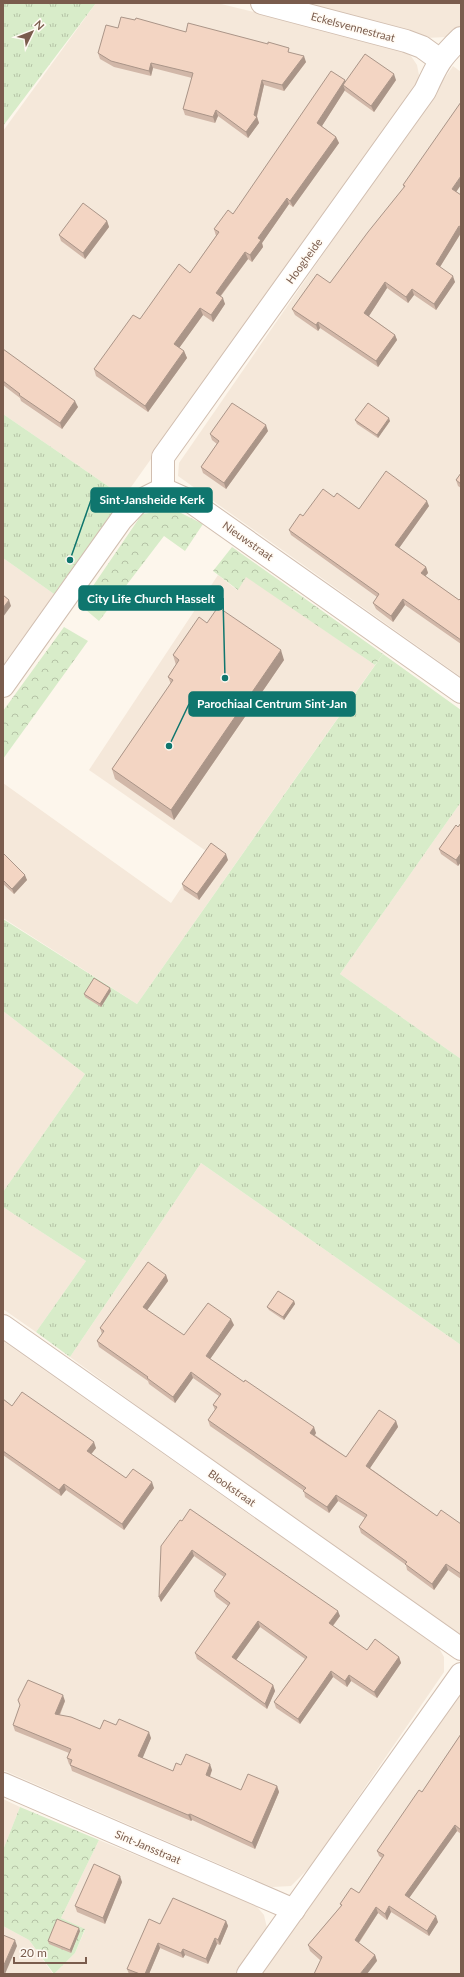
<svg xmlns="http://www.w3.org/2000/svg" width="464" height="1977" viewBox="0 0 464 1977" font-family="Lato,sans-serif">
  <defs>
    <pattern id="grass-tufts" width="24" height="20" patternUnits="userSpaceOnUse"><rect width="24" height="20" fill="#d8ecc9"/><path d="M3 7l-1-3M5 7V3M7 7l1-3M15 17l-1-3M17 17v-4M19 17l1-3" fill="none" stroke="#b4c2a5"/></pattern>
    <pattern id="forest-crowns" width="20" height="18" patternUnits="userSpaceOnUse"><rect width="20" height="18" fill="#d8ecc9"/><path d="M2 6a3 3 0 1 1 6 0M12 15a3 3 0 1 1 6 0" fill="none" stroke="#b4c2a5"/></pattern>
  </defs>
  <rect width="100%" height="100%" fill="#fdf6ec"/>
  <g fill="#f5e8da">
    <polygon points="96,3 217,3 396,47 411,56 417,65 419,75 417,84 124,497 3,414 3,131"/>
    <polygon points="296,3 461,3 461,28 446,37 426,38"/>
    <polygon points="453,66 461,72 461,677 178,476 179,463"/>
    <polygon points="3,558 54,594 3,665"/>
    <polygon points="218,575 237,590 246,576 375,665 137,1004 3,918 3,783 171,903 206,851 89,770"/>
    <polygon points="461,802 461,1059 340,974"/>
    <polygon points="3,1011 85,1074 3,1192"/>
    <polygon points="201,1163 461,1345 461,1641 70,1357"/>
    <polygon points="3,1207 86,1261 36,1332 3,1309"/>
    <polygon points="3,1341 439,1648 444,1657 444,1672 311,1866 291,1886 272,1887 3,1770"/>
    <polygon points="461,1692 461,1974 262,1974 320,1889"/>
    <polygon points="3,1799 20,1807 3,1850"/>
    <polygon points="99,1840 250,1902 258,1908 264,1915 267,1928 235,1974 54,1974 75,1953 85,1930 61,1918"/>
    <polygon points="3,1926 29,1940 53,1974 3,1974"/>
  </g>
  <g fill="url(#grass-tufts)">
    <polygon points="3,3 96,3 3,126"/>
    <polygon points="3,414 124,497 54,594 3,558"/>
    <polygon points="383,654 461,710 461,802 340,974 461,1059 461,1345 201,1163 70,1357 36,1332 86,1261 3,1207 3,1192 85,1074 3,1011 3,919 137,1004"/>
  </g>
  <g fill="url(#forest-crowns)">
    <polygon points="156,512 179,512 203,524 185,551 164,536 99,621 80,605 142,514"/>
    <polygon points="232,547 383,654 375,665 246,577 238,590 213,571"/>
    <polygon points="64,627 88,641 3,759 3,711"/>
    <polygon points="20,1807 99,1840 61,1918 85,1929 75,1953 54,1974 29,1940 3,1926 3,1850"/>
  </g>
  <g fill="none" stroke-linecap="round" stroke-linejoin="round">
    <defs>
      <g id="street">
        <polyline points="262,3 406,41 422,47 440,60"/>
        <path d="M163 489V457L425 91C437 65 440 58 461 38"/>
        <polyline points="163,489 190,501 461,692"/>
        <polyline points="3,686 121,520 139,501 163,489"/>
        <polyline points="3,1326 461,1649"/>
        <polyline points="3,1784 294,1910"/>
        <polyline points="248,1974 461,1674"/>
      </g>
    </defs>
    <use href="#street" stroke="#d1beb0" stroke-width="24"/>
    <use href="#street" stroke="#fff" stroke-width="22"/>
  </g>
  <g fill="#d1b7a8">
    <polygon points="135,20 186,32 290,53 306,62 284,91 264,85 257,117 259,123 248,138 218,116 215,123 185,115 183,109 192,78 153,68 151,76 114,67 100,59 98,53 118,28"/>
    <polygon points="345,80 345,82 396,80 374,112 345,91 345,90 322,126 336,137 339,143 293,207 289,204 262,243 263,247 252,262 248,259 221,296 225,304 213,322 203,315 179,348 184,351 187,358 148,412 96,376 94,369 140,319 190,273 216,236 214,229 233,214"/>
    <polygon points="403,185 456,192 461,195 461,233 440,267 455,282 436,310 414,295 408,303 387,288 369,316 395,335 397,340 378,367 320,328 318,331 295,315 292,309 330,283 404,188"/>
    <polygon points="107,221 109,227 85,259 61,241 59,235"/>
    <polygon points="3,349 78,407 62,429 21,401 20,398 3,385"/>
    <polygon points="355,420 390,421 378,438 357,424"/>
    <polygon points="268,431 226,489 203,473 201,467 217,444 212,440 210,434"/>
    <polygon points="461,473 461,488 458,486 456,480"/>
    <polygon points="334,497 359,509 429,506 399,548 426,567 428,573 425,576 459,600 461,598 461,644 405,605 393,622 376,609 373,603 377,597 291,535 289,530 303,516"/>
    <polygon points="207,623 284,660 174,820 115,779 112,769 171,684 168,677 176,665 173,655"/>
    <polygon points="461,823 461,862 458,866 441,854 439,849"/>
    <polygon points="3,853 27,880 14,894 3,884"/>
    <polygon points="228,860 199,900 184,890 182,884"/>
    <polygon points="111,991 101,1007 85,997 84,994"/>
    <polygon points="166,1275 168,1281 147,1310 184,1335 234,1325 210,1359 316,1433 315,1435 346,1457 396,1421 398,1427 370,1468 437,1516 461,1524 461,1579 448,1570 434,1590 407,1570 406,1565 361,1533 359,1527 365,1518 338,1501 329,1513 305,1497 304,1491 210,1426 208,1420 215,1410 213,1405 219,1396 193,1378 175,1403 149,1384 148,1381 99,1347 97,1341 102,1334 100,1328"/>
    <polygon points="294,1301 295,1304 284,1320 269,1310 267,1307"/>
    <polygon points="3,1399 12,1406 96,1448 91,1454 126,1478 154,1488 124,1530 66,1490 61,1496 3,1455"/>
    <polygon points="180,1520 340,1616 333,1626 367,1650 399,1657 401,1663 377,1698 351,1681 347,1687 333,1677 300,1724 276,1708 274,1702 305,1659 260,1627 236,1660 273,1685 275,1691 267,1709 197,1659 195,1653 228,1606 216,1597 214,1591 224,1577 194,1556 161,1602 159,1597"/>
    <polygon points="65,1701 60,1715 100,1729 116,1725 151,1738 142,1758 173,1771 181,1765 212,1770 210,1777 241,1790 277,1786 279,1792 255,1849 192,1820 191,1821 72,1771 70,1764 69,1764 67,1758 69,1753 15,1731 13,1725"/>
    <polygon points="461,1734 461,1834 457,1831 409,1898 438,1922 429,1936 391,1912 387,1920 378,1913 359,1943 375,1955 377,1961 320,1960 310,1951 308,1945 341,1906 340,1904 359,1893 382,1858 379,1856 377,1851 422,1792"/>
    <polygon points="122,1882 105,1924 77,1912 75,1906"/>
    <polygon points="226,1921 228,1926 220,1945 217,1944 208,1964 185,1955 183,1958 160,1948 149,1974 129,1974 127,1969 160,1924"/>
    <polygon points="80,1931 71,1953 49,1944 48,1941"/>
  </g>
  <g fill="#aa9588">
    <polygon points="304,56 306,62 284,91 282,85"/>
    <polygon points="151,63 153,68 151,76 149,71"/>
    <polygon points="394,74 396,80 374,112 371,106"/>
    <polygon points="262,80 264,85 256,119 257,117 259,123 248,138 246,132 254,115"/>
    <polygon points="345,80 347,87 343,85 345,90 320,129 317,123"/>
    <polygon points="216,110 218,116 215,123 213,117"/>
    <polygon points="336,137 339,143 293,207 290,201"/>
    <polygon points="461,176 461,185 454,195 452,189"/>
    <polygon points="287,198 289,204 262,243 263,247 252,262 250,255 258,238"/>
    <polygon points="107,221 109,227 85,259 83,253"/>
    <polygon points="459,226 461,230 461,233 438,270 436,264"/>
    <polygon points="245,252 248,259 218,299 216,293"/>
    <polygon points="453,276 455,282 436,310 434,304"/>
    <polygon points="385,282 387,288 367,319 364,313"/>
    <polygon points="412,289 414,295 408,303 406,297"/>
    <polygon points="223,298 225,304 213,322 211,315"/>
    <polygon points="200,308 203,315 177,351 174,344"/>
    <polygon points="318,322 320,328 318,331 316,325"/>
    <polygon points="395,335 397,340 378,367 376,361"/>
    <polygon points="184,351 187,358 148,412 145,406"/>
    <polygon points="75,401 78,407 62,429 60,423"/>
    <polygon points="389,418 390,421 378,438 377,435"/>
    <polygon points="266,425 268,431 226,489 224,483"/>
    <polygon points="427,501 429,506 397,551 395,545"/>
    <polygon points="426,567 428,573 423,579 421,573"/>
    <polygon points="403,599 405,605 393,622 391,616"/>
    <polygon points="9,600 11,606 3,617 3,608"/>
    <polygon points="281,650 284,660 174,820 171,810"/>
    <polygon points="461,853 461,862 458,866 456,860"/>
    <polygon points="226,854 228,860 199,900 197,894"/>
    <polygon points="25,875 27,880 14,894 12,889"/>
    <polygon points="110,988 111,991 101,1007 100,1004"/>
    <polygon points="166,1275 168,1281 145,1313 143,1307"/>
    <polygon points="294,1301 295,1304 284,1320 283,1317"/>
    <polygon points="231,1319 234,1325 208,1362 206,1356"/>
    <polygon points="191,1372 193,1378 175,1403 173,1397"/>
    <polygon points="396,1421 398,1427 368,1471 366,1466"/>
    <polygon points="314,1427 316,1433 313,1438 310,1433"/>
    <polygon points="94,1442 96,1448 89,1457 87,1451"/>
    <polygon points="152,1482 154,1488 124,1530 122,1524"/>
    <polygon points="64,1484 66,1490 61,1496 59,1490"/>
    <polygon points="336,1495 338,1501 329,1513 327,1507"/>
    <polygon points="192,1550 194,1556 161,1602 159,1597"/>
    <polygon points="446,1564 448,1570 434,1590 432,1584"/>
    <polygon points="338,1611 340,1616 331,1628 329,1623"/>
    <polygon points="258,1621 260,1627 234,1663 232,1657"/>
    <polygon points="399,1657 401,1663 377,1698 374,1692"/>
    <polygon points="331,1671 333,1677 300,1724 298,1719"/>
    <polygon points="349,1675 351,1681 347,1687 345,1681"/>
    <polygon points="273,1685 275,1691 267,1709 265,1704"/>
    <polygon points="63,1695 65,1701 57,1720 55,1714"/>
    <polygon points="149,1732 151,1738 141,1762 138,1756"/>
    <polygon points="210,1764 212,1770 208,1781 206,1775"/>
    <polygon points="277,1786 279,1792 255,1849 252,1843"/>
    <polygon points="190,1814 192,1820 191,1821 188,1815"/>
    <polygon points="455,1825 457,1831 407,1901 405,1895"/>
    <polygon points="120,1876 122,1882 105,1924 103,1918"/>
    <polygon points="389,1906 391,1912 387,1920 385,1914"/>
    <polygon points="376,1907 378,1913 357,1945 355,1940"/>
    <polygon points="436,1916 438,1922 429,1936 427,1931"/>
    <polygon points="226,1921 228,1926 220,1945 218,1940"/>
    <polygon points="79,1928 80,1931 71,1953 70,1950"/>
    <polygon points="215,1938 217,1944 208,1964 206,1959"/>
    <polygon points="15,1940 17,1946 5,1974 3,1974 3,1967"/>
    <polygon points="158,1943 160,1948 149,1974 145,1974"/>
    <polygon points="183,1949 185,1955 183,1958 181,1953"/>
    <polygon points="375,1955 377,1961 367,1974 360,1974"/>
  </g>
  <g fill="#f3d5c3" stroke="#aa9588">
    <polygon points="121,17 135,20 136,18 186,32 188,23 268,44 268,42 289,48 288,52 304,56 282,85 262,80 254,115 257,117 246,132 216,110 213,117 183,109 193,73 151,63 149,71 111,61 98,53 106,25 118,28"/>
    <polygon points="365,54 394,74 371,106 343,85"/>
    <polygon points="331,71 345,80 317,123 336,137 290,201 287,198 258,238 261,240 250,255 245,252 216,293 223,298 211,315 200,308 174,344 184,351 145,406 94,369 133,315 140,319 179,264 190,273 219,232 214,229 228,210 233,214"/>
    <polygon points="461,102 461,176 452,189 461,195 461,227 459,226 436,264 453,276 434,304 412,289 406,297 385,282 364,313 395,335 376,361 318,322 316,325 292,309 317,274 330,283 368,232 405,186 403,185"/>
    <polygon points="83,203 107,221 83,253 59,235"/>
    <polygon points="3,349 75,401 60,423 19,395 20,394 3,381"/>
    <polygon points="232,403 266,425 224,483 201,467 219,441 210,434"/>
    <polygon points="368,403 389,418 377,435 355,420"/>
    <polygon points="386,471 427,501 395,545 426,567 421,573 459,600 461,598 461,640 403,599 391,616 373,603 379,594 289,530 300,514 303,516 323,489 334,497 337,493 359,509"/>
    <polygon points="461,473 461,484 456,480"/>
    <polygon points="3,595 9,600 3,608"/>
    <polygon points="218,607 281,650 171,810 112,769 173,680 168,677 179,660 173,655 199,617 207,623"/>
    <polygon points="461,823 461,853 456,860 439,849 456,825 458,827"/>
    <polygon points="211,843 226,854 197,894 182,884"/>
    <polygon points="3,853 25,875 12,889 3,880"/>
    <polygon points="94,978 110,988 100,1004 84,994"/>
    <polygon points="148,1262 166,1275 143,1307 184,1335 208,1303 231,1319 206,1356 244,1382 245,1380 314,1427 310,1433 346,1457 379,1410 396,1421 366,1466 437,1516 441,1510 461,1524 461,1574 446,1564 432,1584 405,1564 407,1562 359,1527 367,1515 336,1495 327,1507 303,1491 306,1488 208,1420 217,1407 213,1405 221,1394 191,1372 173,1397 147,1378 148,1377 97,1341 104,1331 100,1328"/>
    <polygon points="278,1291 294,1301 283,1317 267,1307"/>
    <polygon points="22,1392 94,1442 87,1451 126,1478 133,1469 152,1482 122,1524 64,1484 59,1490 3,1451 3,1399 12,1406"/>
    <polygon points="190,1509 338,1611 329,1623 367,1650 375,1639 399,1657 374,1692 349,1675 345,1681 331,1671 298,1719 274,1702 307,1657 258,1621 232,1657 273,1685 265,1704 195,1653 230,1603 214,1591 226,1574 192,1550 159,1597 161,1546 180,1520 182,1521"/>
    <polygon points="28,1680 63,1695 55,1714 71,1717 100,1729 104,1720 116,1725 119,1719 149,1732 138,1756 173,1771 176,1763 181,1765 186,1754 210,1764 206,1775 241,1790 248,1774 277,1786 252,1843 190,1814 188,1815 70,1765 72,1760 67,1758 71,1749 13,1725 20,1705 18,1700"/>
    <polygon points="461,1734 461,1830 455,1825 405,1895 436,1916 427,1931 389,1906 385,1914 376,1907 355,1940 375,1955 360,1974 314,1974 322,1957 308,1945 342,1905 340,1904 351,1888 359,1893 384,1855 377,1851 419,1790 422,1792"/>
    <polygon points="94,1864 120,1876 103,1918 75,1906"/>
    <polygon points="173,1898 226,1921 218,1940 215,1938 206,1959 183,1949 181,1953 158,1943 145,1974 140,1974 127,1969 149,1919 160,1924"/>
    <polygon points="57,1919 79,1928 70,1950 48,1941"/>
    <polygon points="3,1935 15,1940 3,1967"/>
  </g>
  <g text-anchor="middle" stroke-width="3" stroke-linejoin="round" paint-order="stroke">
    <g font-size="11" fill="#7a5c4d" stroke="#fffaf3">
      <text transform="translate(353 27) rotate(15)" y="4">Eckelsvennestraat</text>
      <text transform="translate(304 261) rotate(-54)" y="4">Hoogheide</text>
      <text transform="translate(248 541) rotate(35)" y="4">Nieuwstraat</text>
      <text transform="translate(232 1488) rotate(35)" y="4">Blookstraat</text>
      <text transform="translate(148 1847) rotate(23)" y="4">Sint-Jansstraat</text>
    </g>
  </g>
  <path fill="none" stroke="#0f766e" stroke-width="1.5" d="M70 560L91 500M225 678L223 598M169 746L189 704"/>
  <g fill="#0f766e" stroke="#fffaf3" stroke-width="1.5">
    <circle cx="70" cy="560" r="4"/>
    <circle cx="225" cy="678" r="4"/>
    <circle cx="169" cy="746" r="4"/>
  </g>
  <g fill="#0f766e" stroke="#0f766e" stroke-width="1.5">
    <rect x="91" y="488" width="121" height="24" rx="4"/>
    <rect x="79" y="586" width="144" height="24" rx="4"/>
    <rect x="189" y="692" width="166" height="24" rx="4"/>
  </g>
  <g font-size="12" text-anchor="middle" font-weight="bold" fill="#fff">
    <text x="152" y="504">Sint-Jansheide Kerk</text>
    <text x="151" y="603">City Life Church Hasselt</text>
    <text x="272" y="708">Parochiaal Centrum Sint-Jan</text>
  </g>
  <rect width="464" height="1977" fill="none" stroke="#7a5c4d" stroke-width="8"/>
  <g transform="translate(32 32) rotate(47)" stroke="#fffaf3" stroke-width="3" paint-order="stroke">
  <path d="M0-3L7 15L0 10L-7 15Z" fill="#7a5c4d"/>
  <text y="-6" font-size="11" font-weight="bold" text-anchor="middle" fill="#7a5c4d">N</text>
  </g>
  <path d="M14 1957v6h72v-6" fill="none" stroke="#7a5c4d" stroke-width="2"/>
  <text x="20" y="1957" font-size="12" fill="#7a5c4d" stroke="#fffaf3" stroke-width="3" paint-order="stroke">20 m</text>
</svg>
